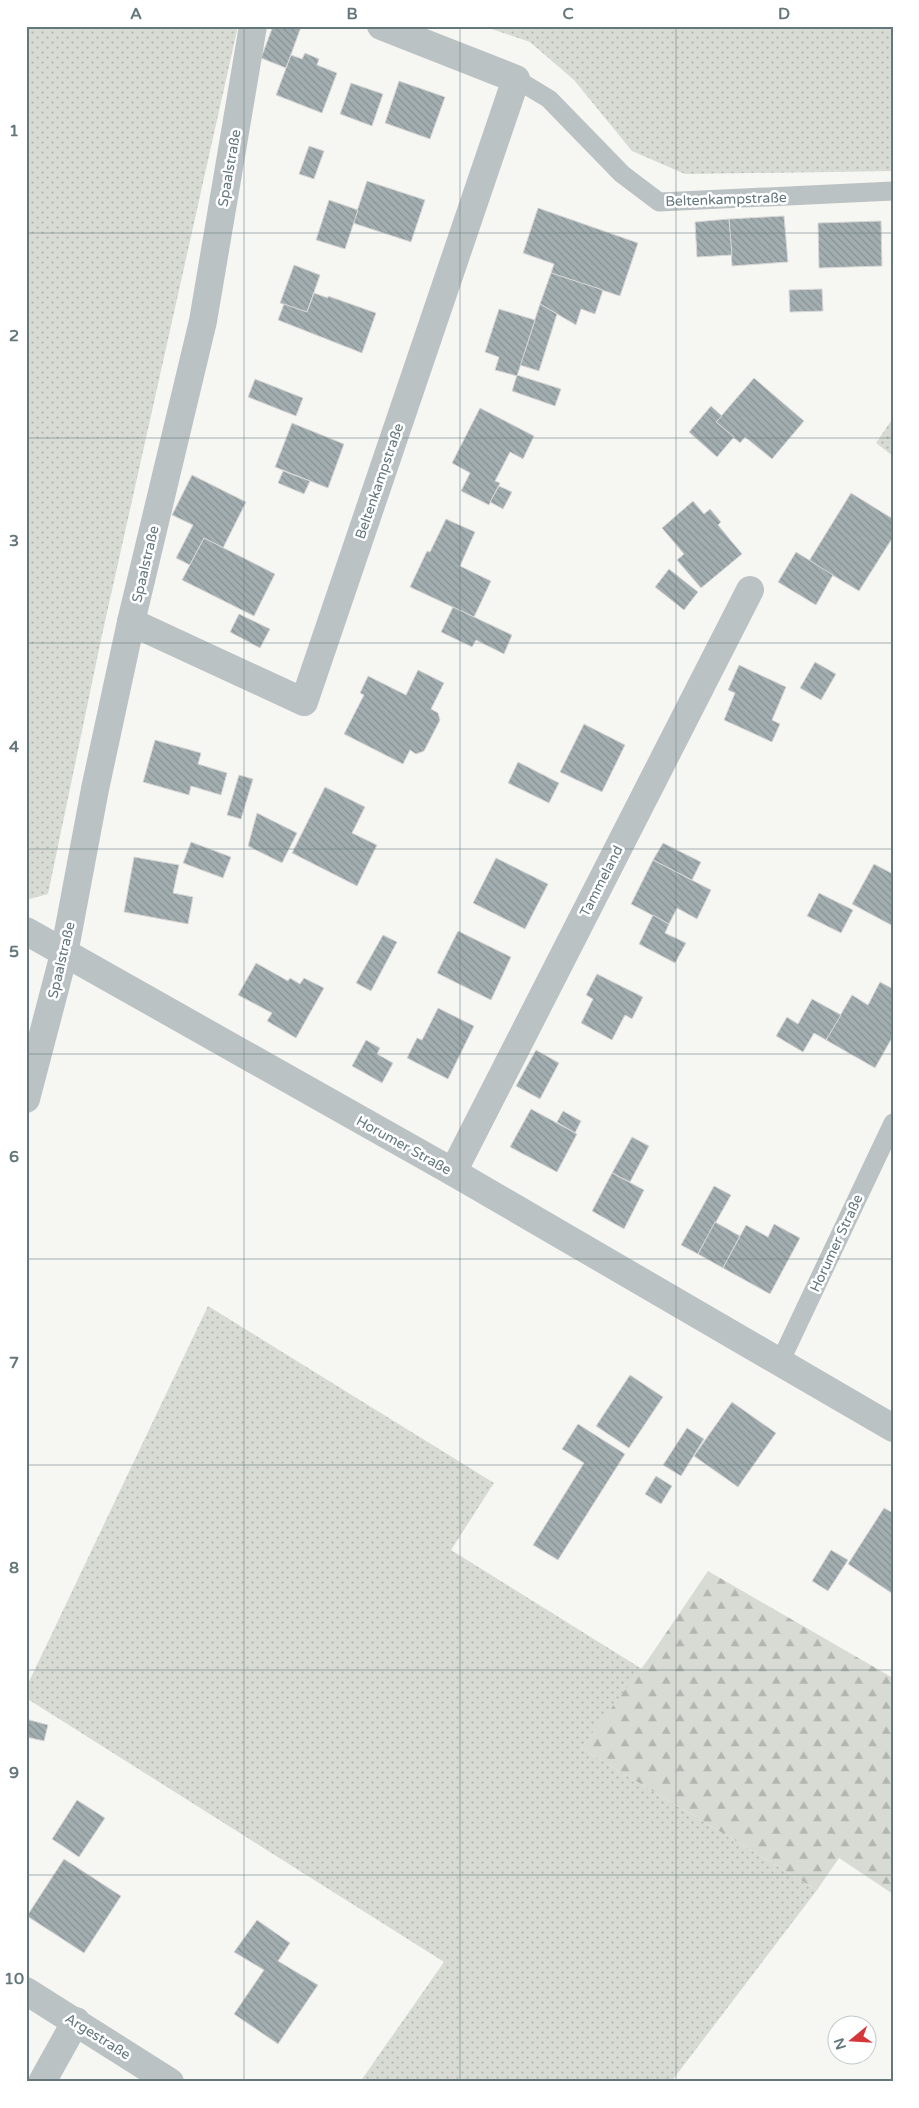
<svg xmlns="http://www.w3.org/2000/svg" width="919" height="2108" viewBox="0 0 919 2108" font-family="'Varela Round',sans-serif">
  <defs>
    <pattern id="grass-dots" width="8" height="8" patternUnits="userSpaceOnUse" patternTransform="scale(1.25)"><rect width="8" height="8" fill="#d8dbd3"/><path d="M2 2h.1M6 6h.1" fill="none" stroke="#b3b6b0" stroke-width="1.8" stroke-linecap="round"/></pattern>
    <pattern id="forest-firs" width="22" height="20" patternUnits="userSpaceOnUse" patternTransform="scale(1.25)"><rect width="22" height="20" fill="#d8dbd3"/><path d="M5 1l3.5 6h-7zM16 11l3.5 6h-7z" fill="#b3b6b0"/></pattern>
    <pattern id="building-back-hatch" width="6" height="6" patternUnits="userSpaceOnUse" patternTransform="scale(1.25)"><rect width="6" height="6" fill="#a3aeb0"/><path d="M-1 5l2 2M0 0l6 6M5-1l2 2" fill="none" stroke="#889294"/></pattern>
  </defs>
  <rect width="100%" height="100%" fill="#f6f6f3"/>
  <g fill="url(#grass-dots)">
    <polygon points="26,26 238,26 102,635 48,894 26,900"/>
    <polygon points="483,26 893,26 893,171 685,174 632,151 574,80 530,42"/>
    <polygon points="893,418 893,456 876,443"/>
    <polygon points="208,1306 494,1483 451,1550 642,1669 581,1748 817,1890 671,2082 360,2082 444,1962 26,1698 26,1688"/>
  </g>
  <polygon fill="url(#forest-firs)" points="708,1571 893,1678 893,1894 839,1858 817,1890 581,1748 647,1661"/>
  <g fill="url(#building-back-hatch)" stroke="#d8d7d6">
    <polygon points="273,26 301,27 286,68 261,58"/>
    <polygon points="305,53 319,59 317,65 337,73 322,113 276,95 291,55 302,59"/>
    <polygon points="399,81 445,97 430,139 385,123"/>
    <polygon points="351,83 383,94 372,126 340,114"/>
    <polygon points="309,146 324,151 314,179 299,174"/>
    <polygon points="367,181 425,200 411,242 353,223"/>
    <polygon points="329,200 358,210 345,249 316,240"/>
    <polygon points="538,208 638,243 620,296 551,273 554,264 523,253"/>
    <polygon points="784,216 788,262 732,266 729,219"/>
    <polygon points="729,219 732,255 697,257 695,222"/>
    <polygon points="881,221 882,266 819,268 818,223"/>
    <polygon points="294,265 320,275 307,312 280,303"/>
    <polygon points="551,273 603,290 595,314 581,309 576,325 540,304"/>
    <polygon points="822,289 823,311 790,312 789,290"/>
    <polygon points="314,293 328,298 328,296 376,313 362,353 278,320 284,304 307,312"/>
    <polygon points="540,304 557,314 539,371 520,365"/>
    <polygon points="499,309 535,320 517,376 495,370 499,357 485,352"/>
    <polygon points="517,375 561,389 555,406 512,391"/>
    <polygon points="754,378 804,421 772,459 745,437 740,443 716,422"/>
    <polygon points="255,379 303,398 296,416 248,397"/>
    <polygon points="711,406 722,416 716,422 734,437 717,457 689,432"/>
    <polygon points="480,408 534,436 523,459 510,452 495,481 500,483 489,505 461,491 470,473 452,463"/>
    <polygon points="292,423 344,444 328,488 275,467"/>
    <polygon points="283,471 310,481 304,494 278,483"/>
    <polygon points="192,475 246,502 223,548 204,538 190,565 176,558 193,525 172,515"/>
    <polygon points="499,486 512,492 503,509 490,502"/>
    <polygon points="851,493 893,519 893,537 859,591 809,561"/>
    <polygon points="693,501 704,514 710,509 721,522 718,525 742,554 701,588 677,560 684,554 662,528"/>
    <polygon points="446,519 475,532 460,566 491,581 474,617 410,587 427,551 430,552"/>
    <polygon points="204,538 275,574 254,616 182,580"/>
    <polygon points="796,552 833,575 816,605 778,582"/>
    <polygon points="669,569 698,592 684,610 655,587"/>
    <polygon points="453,607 512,635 504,654 476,640 472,647 441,632"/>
    <polygon points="239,614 270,629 260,648 230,632"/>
    <polygon points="815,662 836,674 821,700 800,688"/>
    <polygon points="739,665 786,687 772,720 780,724 772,742 724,720 735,693 728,690"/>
    <polygon points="418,670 444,683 431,709 438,713 440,720 424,751 416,754 410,750 403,764 344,734 364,695 360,693 368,676 406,695"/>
    <polygon points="584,724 625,745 602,792 560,772"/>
    <polygon points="155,740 201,753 198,764 227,773 221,795 191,786 189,795 143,782"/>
    <polygon points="518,762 559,783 549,803 508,783"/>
    <polygon points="239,775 253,779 241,819 227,815"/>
    <polygon points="325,787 365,807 352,833 377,845 357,886 292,853"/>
    <polygon points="257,813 297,833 282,863 248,846"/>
    <polygon points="191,842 231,857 223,878 183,863"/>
    <polygon points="663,843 701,862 692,880 653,860"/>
    <polygon points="134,857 179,865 173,893 193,897 188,924 124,912"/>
    <polygon points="496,858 548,884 525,929 473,903"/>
    <polygon points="653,860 711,890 697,919 677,908 669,924 631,904"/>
    <polygon points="874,864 893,874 893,926 852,904"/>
    <polygon points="819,893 853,910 841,933 807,916"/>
    <polygon points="653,915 669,924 665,933 686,943 675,963 639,944"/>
    <polygon points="458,931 511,957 491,1000 437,973"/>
    <polygon points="383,935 397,942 371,991 356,983"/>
    <polygon points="256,963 288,981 290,978 300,984 304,978 324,988 296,1038 267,1021 272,1013 238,995"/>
    <polygon points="597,974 643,997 632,1019 625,1015 612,1040 581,1023 593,999 586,995"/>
    <polygon points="880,982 893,989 893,1036 875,1068 826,1040 852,995 868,1005"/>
    <polygon points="812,999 841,1015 826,1040 814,1033 803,1052 776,1036 787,1017 798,1024"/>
    <polygon points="438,1008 474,1026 448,1079 407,1058 417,1038 422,1040"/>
    <polygon points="366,1040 380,1048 377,1054 393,1063 382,1083 352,1066"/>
    <polygon points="536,1050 559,1063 540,1099 516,1086"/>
    <polygon points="531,1109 577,1134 557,1172 510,1147"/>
    <polygon points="563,1111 581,1121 575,1133 557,1122"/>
    <polygon points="632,1137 649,1146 630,1182 612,1173"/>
    <polygon points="612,1173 644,1190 624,1229 592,1211"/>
    <polygon points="714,1186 731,1195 698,1254 681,1245"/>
    <polygon points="715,1222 740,1236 723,1268 698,1254"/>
    <polygon points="774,1224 800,1238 770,1294 723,1268 746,1225 768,1237"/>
    <polygon points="630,1375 663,1397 629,1448 596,1426"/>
    <polygon points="732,1402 776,1433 738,1487 694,1456"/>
    <polygon points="578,1424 625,1454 558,1560 533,1545 584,1463 562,1449"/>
    <polygon points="687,1428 704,1439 681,1476 663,1465"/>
    <polygon points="656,1476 672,1486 661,1504 645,1494"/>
    <polygon points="884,1508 893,1513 893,1594 848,1564"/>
    <polygon points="831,1550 848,1560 828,1591 812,1581"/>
    <polygon points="26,1719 48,1725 44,1741 26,1737"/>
    <polygon points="77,1800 105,1818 79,1857 52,1839"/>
    <polygon points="64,1859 121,1896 84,1953 27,1916"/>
    <polygon points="257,1920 290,1943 278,1961 318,1985 278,2044 234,2014 264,1970 234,1952"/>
  </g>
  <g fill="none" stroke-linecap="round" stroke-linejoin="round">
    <g stroke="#bbc2c3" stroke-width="19">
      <polyline points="516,79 549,99 622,174 659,202 893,191"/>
      <polyline points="780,1362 893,1123"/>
    </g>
    <g stroke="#bbc2c3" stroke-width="28">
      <polyline points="131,622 304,702 516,79 381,26"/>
      <polyline points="26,931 453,1172 893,1428"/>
      <polyline points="26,1099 64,954 95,789 131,622 203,321 253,26"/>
      <polyline points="453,1172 750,590"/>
      <polyline points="26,1991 170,2082"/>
      <polyline points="42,2082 76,2021"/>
    </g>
  </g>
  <path fill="none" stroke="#64787c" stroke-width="1" stroke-opacity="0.55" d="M244 26V2082M460 26V2082M676 26V2082M26 233H893M26 438H893M26 643H893M26 849H893M26 1054H893M26 1259H893M26 1465H893M26 1670H893M26 1875H893"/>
  <g text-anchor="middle" stroke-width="5" stroke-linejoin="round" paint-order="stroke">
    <g font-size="14" fill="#64787c" stroke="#fff">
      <text transform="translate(229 168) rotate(-80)" y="5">Spaalstraße</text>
      <text transform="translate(726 199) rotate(-2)" y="5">Beltenkampstraße</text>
      <text transform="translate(379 481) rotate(-71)" y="5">Beltenkampstraße</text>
      <text transform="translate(145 564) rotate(-77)" y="5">Spaalstraße</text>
      <text transform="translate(601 881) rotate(-63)" y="5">Tammeland</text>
      <text transform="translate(61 960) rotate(-77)" y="5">Spaalstraße</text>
      <text transform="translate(404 1145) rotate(29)" y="5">Horumer Straße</text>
      <text transform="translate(836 1243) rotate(-65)" y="5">Horumer Straße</text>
      <text transform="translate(98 2036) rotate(32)" y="5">Argestraße</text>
    </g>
  </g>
  <rect width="919" height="2108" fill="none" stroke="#ffffff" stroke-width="55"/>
  <g transform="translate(852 2040) rotate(252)"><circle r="24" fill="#ffffff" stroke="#c1c9cb"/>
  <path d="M0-4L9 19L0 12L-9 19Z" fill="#d43639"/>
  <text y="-8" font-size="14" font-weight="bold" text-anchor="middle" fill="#64787c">N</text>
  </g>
  <rect x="28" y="28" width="864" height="2052" fill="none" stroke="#64787c" stroke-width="2"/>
  <g font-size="16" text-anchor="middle" font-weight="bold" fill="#64787c">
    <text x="136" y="19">A</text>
    <text x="352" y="19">B</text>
    <text x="568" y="19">C</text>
    <text x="784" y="19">D</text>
    <text x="14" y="136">1</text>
    <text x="14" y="341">2</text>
    <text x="14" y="546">3</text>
    <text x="14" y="752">4</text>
    <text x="14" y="957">5</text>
    <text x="14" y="1162">6</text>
    <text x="14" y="1368">7</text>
    <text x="14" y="1573">8</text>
    <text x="14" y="1778">9</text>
    <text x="14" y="1984">10</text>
  </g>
</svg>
